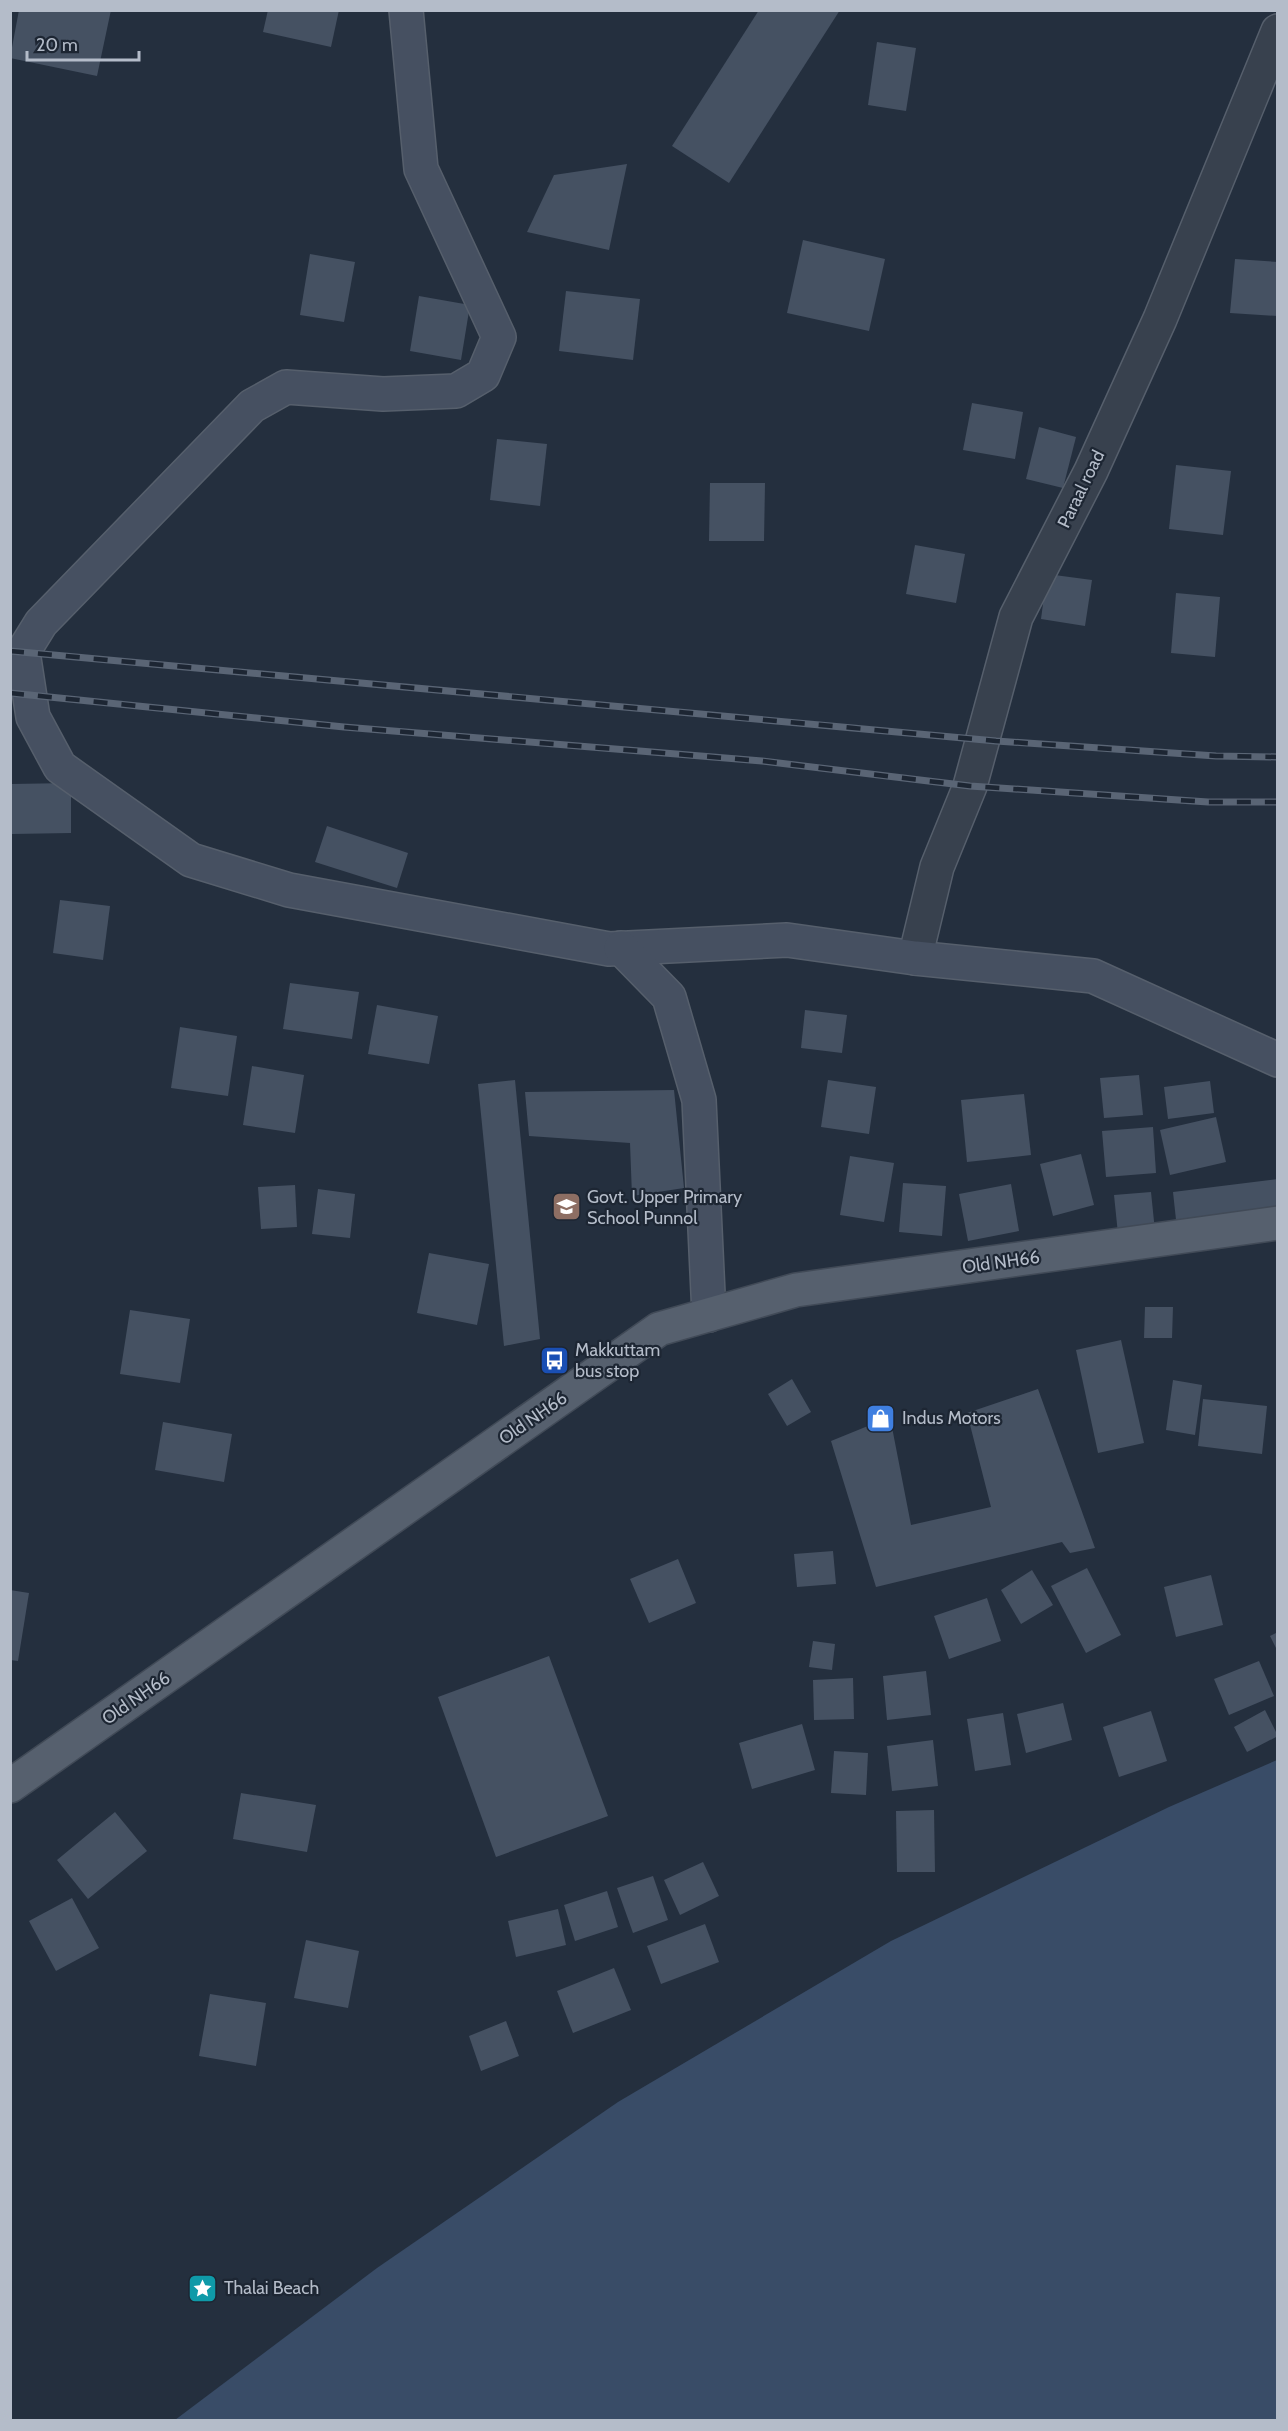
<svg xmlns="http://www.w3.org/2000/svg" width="1288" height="2431" viewBox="0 0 1288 2431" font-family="Cabin,sans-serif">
  <rect width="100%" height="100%" fill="#242f3e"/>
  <polygon fill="#394c67" points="1277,1760 1277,2420 175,2420 377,2268 618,2102 891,1941 1169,1807"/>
  <g fill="#455162">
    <polygon points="19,10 111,10 97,76 10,58"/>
    <polygon points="268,10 339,10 331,47 263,32"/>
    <polygon points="759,10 840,10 729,183 672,146"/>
    <polygon points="877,42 916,48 906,111 868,105"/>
    <polygon points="627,164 609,250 527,232 554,175"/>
    <polygon points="803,240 885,259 869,331 787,313"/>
    <polygon points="310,254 355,262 344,322 300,315"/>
    <polygon points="1235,259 1278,262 1278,316 1230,313"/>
    <polygon points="566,291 640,299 633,360 559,351"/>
    <polygon points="419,296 470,305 461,360 410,351"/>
    <polygon points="972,403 1023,412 1015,459 963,450"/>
    <polygon points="1039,427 1076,437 1063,488 1026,479"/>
    <polygon points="497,439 547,444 540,506 490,500"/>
    <polygon points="1176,465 1231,471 1223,535 1169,529"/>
    <polygon points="710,483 765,483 764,541 709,541"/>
    <polygon points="915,545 965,554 956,603 906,594"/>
    <polygon points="1047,574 1092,580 1085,626 1041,619"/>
    <polygon points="1176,593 1220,597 1215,657 1171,653"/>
    <polygon points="71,783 71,833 12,834 11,784"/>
    <polygon points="327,826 408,853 397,888 315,862"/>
    <polygon points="60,900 110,906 103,960 53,953"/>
    <polygon points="290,983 359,992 352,1039 283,1029"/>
    <polygon points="377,1005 438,1016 429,1064 368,1054"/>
    <polygon points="805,1010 847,1015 842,1053 801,1048"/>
    <polygon points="180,1027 237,1036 228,1096 171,1088"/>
    <polygon points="252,1066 304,1075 295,1133 243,1125"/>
    <polygon points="1139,1075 1143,1115 1104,1118 1100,1078"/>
    <polygon points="515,1080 540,1339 504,1346 478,1084"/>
    <polygon points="828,1080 876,1087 869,1134 821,1127"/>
    <polygon points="1210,1081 1214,1113 1168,1119 1164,1087"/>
    <polygon points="674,1090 684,1188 632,1196 630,1143 529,1136 525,1092"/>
    <polygon points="1024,1094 1031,1155 967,1162 961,1100"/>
    <polygon points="1216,1117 1226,1162 1170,1175 1160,1130"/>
    <polygon points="1153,1127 1156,1173 1106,1177 1102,1131"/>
    <polygon points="1081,1154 1094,1205 1053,1216 1040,1164"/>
    <polygon points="850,1156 894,1163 884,1222 840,1215"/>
    <polygon points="1278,1179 1278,1216 1177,1229 1173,1192"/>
    <polygon points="903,1183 946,1186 942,1236 899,1232"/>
    <polygon points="1011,1184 1019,1231 968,1241 959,1194"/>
    <polygon points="295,1185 297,1227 261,1229 258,1187"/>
    <polygon points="318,1189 355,1194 350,1238 312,1234"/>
    <polygon points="1151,1192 1155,1231 1118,1234 1114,1195"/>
    <polygon points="429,1253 489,1264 477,1325 417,1313"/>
    <polygon points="1145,1307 1173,1307 1172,1338 1144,1338"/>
    <polygon points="130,1310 190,1319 180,1383 120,1374"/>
    <polygon points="1121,1340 1144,1443 1098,1453 1076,1350"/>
    <polygon points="792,1379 811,1412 787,1426 768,1394"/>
    <polygon points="1173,1380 1202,1385 1195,1435 1166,1430"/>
    <polygon points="1038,1389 1095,1548 1070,1553 1062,1542 876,1587 831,1441 890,1417 911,1525 991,1507 967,1413"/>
    <polygon points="1203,1399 1267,1406 1262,1454 1198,1446"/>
    <polygon points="163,1422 232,1434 224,1482 155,1470"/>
    <polygon points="833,1551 836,1584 797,1587 794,1554"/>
    <polygon points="678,1559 696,1603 649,1623 630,1579"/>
    <polygon points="1087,1568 1121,1635 1086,1653 1051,1586"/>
    <polygon points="1032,1570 1053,1605 1021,1624 1001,1590"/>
    <polygon points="1211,1575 1223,1625 1176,1637 1164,1587"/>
    <polygon points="10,1590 29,1593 18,1661 10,1660"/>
    <polygon points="987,1598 1001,1641 949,1659 934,1616"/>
    <polygon points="1278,1632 1278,1652 1270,1636"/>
    <polygon points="813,1641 835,1644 832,1670 809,1667"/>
    <polygon points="549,1656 608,1816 496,1857 438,1697"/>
    <polygon points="1259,1661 1274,1696 1229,1715 1214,1679"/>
    <polygon points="926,1671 931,1715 887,1720 883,1676"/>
    <polygon points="853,1678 854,1719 814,1720 813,1680"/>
    <polygon points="1063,1703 1072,1740 1026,1753 1017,1714"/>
    <polygon points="1265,1710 1278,1736 1247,1752 1234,1727"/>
    <polygon points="1151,1711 1167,1761 1119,1777 1103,1727"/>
    <polygon points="1003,1713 1011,1765 975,1771 967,1719"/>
    <polygon points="802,1724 815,1770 752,1789 739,1743"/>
    <polygon points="933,1740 938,1786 892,1791 887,1746"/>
    <polygon points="834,1751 868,1753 866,1795 831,1793"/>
    <polygon points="241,1793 316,1805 307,1852 233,1839"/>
    <polygon points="934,1810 935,1872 897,1872 896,1811"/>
    <polygon points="115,1812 147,1851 88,1899 57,1860"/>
    <polygon points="703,1862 719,1896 680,1915 664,1880"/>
    <polygon points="653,1876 668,1920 633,1933 617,1888"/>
    <polygon points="607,1891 618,1927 575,1941 564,1905"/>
    <polygon points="72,1898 99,1948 56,1971 29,1921"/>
    <polygon points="558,1909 566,1945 516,1957 508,1921"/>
    <polygon points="705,1924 719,1962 661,1984 647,1946"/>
    <polygon points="306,1940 359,1951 348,2008 294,1998"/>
    <polygon points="614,1968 631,2010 573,2033 557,1991"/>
    <polygon points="210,1994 266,2003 256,2066 199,2056"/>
    <polygon points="506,2021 519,2056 481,2071 469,2036"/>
  </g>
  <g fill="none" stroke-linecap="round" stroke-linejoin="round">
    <defs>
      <polyline id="street" points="915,958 937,867 970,786 1016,617 1091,471 1160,319 1278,31"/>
      <g id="secondary">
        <polyline points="406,10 421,169 499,337 483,375 456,391 383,394 286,387 252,406 41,623 23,652 33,717 60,767 191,860 289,890 609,949 787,940 915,958 1093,976 1278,1060"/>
        <polyline points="621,948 669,997 699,1100 709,1315"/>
      </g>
      <polyline id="primary" points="10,1786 659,1329 796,1290 1278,1223"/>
    </defs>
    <use href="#street" stroke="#565f6c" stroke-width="36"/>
    <use href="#secondary" stroke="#565f6c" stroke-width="36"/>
    <use href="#primary" stroke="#414a57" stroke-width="36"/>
    <use href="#street" stroke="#38414e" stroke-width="33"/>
    <use href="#secondary" stroke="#465061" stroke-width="33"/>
    <use href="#primary" stroke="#56606e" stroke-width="33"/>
    <defs>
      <g id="rail">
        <polyline points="10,651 996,741 1216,756 1278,757"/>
        <polyline points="10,693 344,727 762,761 970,786 1208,802 1278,802"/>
      </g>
    </defs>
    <use href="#rail" stroke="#5a6575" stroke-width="7"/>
    <use href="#rail" stroke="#1d2633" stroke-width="4.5" stroke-dasharray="14" stroke-linecap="butt"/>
  </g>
  <defs>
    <symbol id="school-square" viewBox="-11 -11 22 22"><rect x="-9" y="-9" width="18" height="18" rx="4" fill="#8d6e63" stroke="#1d2633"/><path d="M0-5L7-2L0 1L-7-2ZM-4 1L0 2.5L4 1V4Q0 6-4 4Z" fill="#fff"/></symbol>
    <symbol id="bus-square" viewBox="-11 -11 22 22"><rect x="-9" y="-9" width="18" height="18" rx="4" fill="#1a4fb4" stroke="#1d2633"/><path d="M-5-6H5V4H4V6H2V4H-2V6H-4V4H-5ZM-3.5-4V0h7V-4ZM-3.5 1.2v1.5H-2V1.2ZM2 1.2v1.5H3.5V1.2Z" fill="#fff"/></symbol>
    <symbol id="shop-square" viewBox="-11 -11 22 22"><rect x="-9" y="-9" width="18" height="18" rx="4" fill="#3f7fe0" stroke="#1d2633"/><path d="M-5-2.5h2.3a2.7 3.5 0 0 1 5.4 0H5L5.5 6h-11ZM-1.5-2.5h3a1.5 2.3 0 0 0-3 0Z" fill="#fff"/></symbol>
    <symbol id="sight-square" viewBox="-11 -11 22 22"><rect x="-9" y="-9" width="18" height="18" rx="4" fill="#0f9aa8" stroke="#1d2633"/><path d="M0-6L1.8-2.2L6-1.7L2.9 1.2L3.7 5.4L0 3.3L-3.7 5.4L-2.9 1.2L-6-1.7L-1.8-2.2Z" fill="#fff"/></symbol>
  </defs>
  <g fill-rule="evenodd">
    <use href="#school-square" x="550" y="1190" width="33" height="33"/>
    <use href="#bus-square" x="538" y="1344" width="33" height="33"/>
    <use href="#shop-square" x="864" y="1402" width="33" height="33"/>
    <use href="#sight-square" x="186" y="2272" width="33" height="33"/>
  </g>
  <g text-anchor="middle" stroke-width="4.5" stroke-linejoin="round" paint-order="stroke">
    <g font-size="18" fill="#b4bcc9" stroke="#1d2633">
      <text transform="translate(1081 489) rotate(-64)" y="6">Paraal road</text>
      <text transform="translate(1001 1262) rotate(-8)" y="6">Old NH66</text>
      <text transform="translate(533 1418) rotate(-35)" y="6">Old NH66</text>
      <text transform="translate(136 1698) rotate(-35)" y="6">Old NH66</text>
    </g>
    <g font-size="18" fill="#b4bcc9" stroke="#1d2633" text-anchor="start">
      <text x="587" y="1203">Govt. Upper Primary<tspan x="587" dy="21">School Punnol</tspan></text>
      <text x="575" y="1356">Makkuttam<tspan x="575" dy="21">bus stop</tspan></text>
      <text x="902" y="1424">Indus Motors</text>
      <text x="224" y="2294">Thalai Beach</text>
    </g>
  </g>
  <rect width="1288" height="2431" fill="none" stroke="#b4bcc9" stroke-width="24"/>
  <path d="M27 51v9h112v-9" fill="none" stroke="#b4bcc9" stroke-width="3"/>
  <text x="36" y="51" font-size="18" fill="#b4bcc9" stroke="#1d2633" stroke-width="4.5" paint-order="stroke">20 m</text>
</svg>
